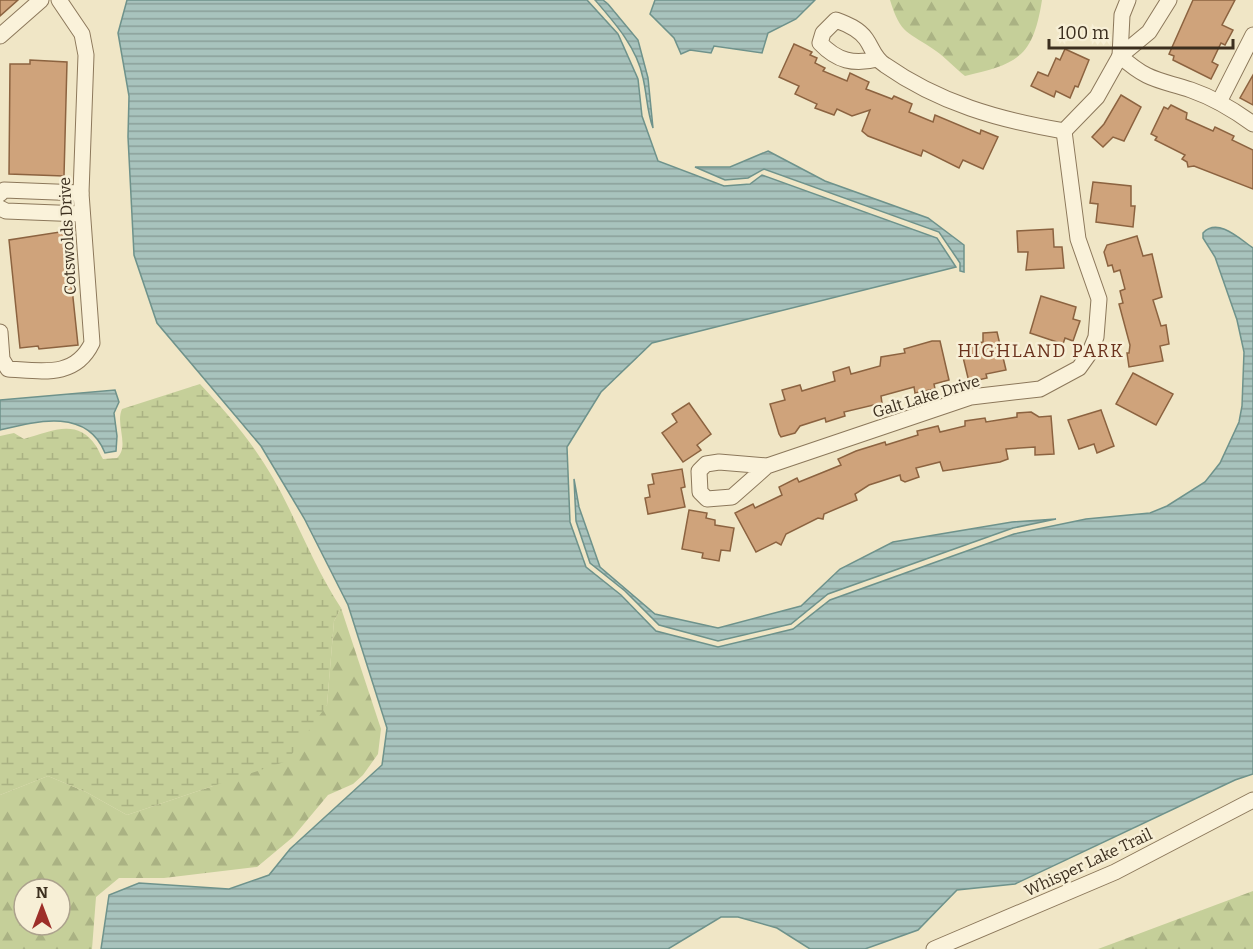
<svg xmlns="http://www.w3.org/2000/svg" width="1253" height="949" viewBox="0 0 1253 949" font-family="Bitter,serif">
  <defs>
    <pattern id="forest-firs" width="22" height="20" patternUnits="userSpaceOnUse" patternTransform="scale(1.5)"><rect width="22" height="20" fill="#c5cf99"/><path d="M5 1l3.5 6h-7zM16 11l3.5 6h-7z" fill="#aab283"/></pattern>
    <pattern id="wetland-marsh" width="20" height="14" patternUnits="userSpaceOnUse" patternTransform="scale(1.5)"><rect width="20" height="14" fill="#c5cf99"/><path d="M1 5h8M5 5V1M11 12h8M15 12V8" fill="none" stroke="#aab283"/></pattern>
    <pattern id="water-rules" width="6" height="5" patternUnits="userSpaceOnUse" patternTransform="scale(1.5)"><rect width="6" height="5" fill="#a8c3bd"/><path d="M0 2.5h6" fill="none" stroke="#8a9f99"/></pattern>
  </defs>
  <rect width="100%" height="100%" fill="#f0e6c6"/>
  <g fill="url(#forest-firs)" fill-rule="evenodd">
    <path d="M890 0H1042C1033 57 1018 64 965 76 955 68 946 58 936 51 908 31 901 36 890 0Z"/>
    <path d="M341 608 381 729 378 754 363 775 353 784 328 795 293 837 257 867 164 878H119L96 897 92 949H0V795L48 776 86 792 127 815 213 786 327 705 334 621ZM24 889H60V925H24Z"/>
    <polygon points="1253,891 1253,949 1098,949"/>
  </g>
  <path fill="url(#wetland-marsh)" d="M200 384C227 413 253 443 273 478 297 520 314 567 341 608L334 621 327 705 287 761 127 815 86 792 48 776 0 795V436L14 433 24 439C50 432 77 417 96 446 99 450 100 455 103 459L117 458C130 446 115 424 122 409Z"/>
  <g fill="url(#water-rules)" stroke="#6e928b" stroke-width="1.5">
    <path d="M127 0H587L618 34 638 79 642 116 658 161 724 186 750 184 762 175 937 238 956 267 652 343 601 392 567 447 570 522 586 567 621 595 656 631 718 647 793 629 830 600 1014 534 1086 519 1150 513 1167 506 1205 482 1220 463 1239 422 1242 406 1244 352 1237 320 1215 257 1203 238V233C1218 217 1240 239 1253 248V774L1235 780 1015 884 957 890 918 930 865 949H810L777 928 738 917H721L668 949H101L109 895 139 883 229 889 269 875 290 849 382 765 387 728 348 605 304 518 261 446 157 323 134 255 128 137 129 96 118 33Z"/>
    <path d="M595 0H603L608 4 638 40 648 78 653 128C647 112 647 95 643 78 637 48 615 23 595 0Z"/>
    <polygon points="655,0 815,0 796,19 768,33 762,53 714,46 711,53 690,50 681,54 674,38 650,14"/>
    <polygon points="768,151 825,181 928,218 964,245 964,272 960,271 960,263 939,232 764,169 748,178 725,180 695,167 730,167"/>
    <path d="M115 390 119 402 114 413 117 436 116 451 105 453C87 408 37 421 0 430V400Z"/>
    <polygon points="574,479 579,507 600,567 655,614 718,628 801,606 840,569 893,542 1012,522 1056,519 1013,528 828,594 791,624 718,641 659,625 625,591 590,563 576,521"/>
  </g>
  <g fill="#cfa37b" stroke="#8c6340" stroke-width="1.5">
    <polygon points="0,0 18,0 0,16"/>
    <polygon points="1193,0 1235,0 1222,25 1233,30 1225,45 1221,43 1212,62 1218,65 1211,79 1173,60 1174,56 1169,54"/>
    <polygon points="794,44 812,52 810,55 817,58 815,63 825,68 823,71 847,81 850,73 869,82 866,89 892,99 894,96 912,104 909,112 933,122 935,115 980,134 981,130 998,137 983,169 963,160 959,168 923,150 921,156 868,136 862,131 870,110 852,116 837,109 834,115 815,108 817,104 795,94 799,86 779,77"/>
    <polygon points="1065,49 1089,60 1078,87 1075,86 1070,98 1056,91 1054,97 1031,86 1038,72 1048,76 1056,58 1060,60"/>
    <polygon points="30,60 67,62 64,176 9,174 10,64 30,64"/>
    <polygon points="1253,75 1253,105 1240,98"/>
    <polygon points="1121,95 1141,107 1124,141 1113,137 1103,147 1092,137 1104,124"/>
    <polygon points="1171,105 1187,113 1186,119 1213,131 1215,127 1234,136 1232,140 1253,150 1253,189 1194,166 1188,167 1187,162 1182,159 1185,155 1155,140 1157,137 1151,134 1164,107 1168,109"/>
    <polygon points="1093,182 1131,186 1131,206 1135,206 1133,227 1096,222 1098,204 1090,203"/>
    <polygon points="1053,229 1054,247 1062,247 1064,268 1026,270 1028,252 1018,252 1017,231"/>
    <polygon points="66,231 78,345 39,349 38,346 20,348 9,240"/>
    <polygon points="1137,236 1143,256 1152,254 1162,297 1153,300 1161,326 1166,325 1169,344 1160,346 1163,361 1129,367 1127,353 1129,353 1130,345 1119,304 1123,303 1120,291 1125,289 1120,270 1114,272 1112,265 1108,266 1104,252 1107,245"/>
    <polygon points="1041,296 1076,307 1073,319 1080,321 1073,341 1065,338 1063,344 1030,333"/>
    <polygon points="997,332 1006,370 986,374 987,378 969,382 962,353 971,351 970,345 983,342 983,333"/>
    <polygon points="932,341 940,341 949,380 934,384 935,389 915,393 914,387 881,396 882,403 844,412 845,416 826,422 825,418 800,426 795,433 781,437 779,434 770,404 785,400 782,390 800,385 802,391 835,381 833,372 849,367 851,374 880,366 881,357 905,353 904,349"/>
    <polygon points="1133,373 1173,394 1156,425 1116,404"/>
    <polygon points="689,403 711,434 697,445 701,450 683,462 662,433 677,422 672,414"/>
    <polygon points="1101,410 1114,446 1097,453 1094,444 1079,449 1068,420"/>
    <polygon points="1031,412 1039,417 1051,416 1054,454 1035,455 1035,447 1006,449 1008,459 1000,462 943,471 940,462 916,468 919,477 905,482 901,480 900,475 869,485 855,494 857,500 824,514 823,519 818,518 786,534 781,545 776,542 756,552 735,513 753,504 755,508 782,495 779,487 797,478 799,482 841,465 838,459 856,451 885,442 886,445 918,435 917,431 938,426 940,432 965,426 965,421 985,418 986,422 1017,417 1017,413"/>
    <polygon points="682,469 685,487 681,488 685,507 648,514 645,498 650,497 648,485 654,484 652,474"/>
    <polygon points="689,510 707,513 706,518 715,520 715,525 734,528 730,551 721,550 719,561 702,558 703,553 682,549"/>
  </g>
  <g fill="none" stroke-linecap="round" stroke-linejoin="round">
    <defs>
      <g id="minor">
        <polyline points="0,36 41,0"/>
        <path d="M1120 56C1148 81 1157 79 1191 90 1214 98 1234 110 1253 124"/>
        <polyline points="1120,56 1122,15 1128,0"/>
        <path d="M877 59C854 65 837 61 820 43L823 33 836 20C847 24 859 29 866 39 873 49 874 58 885 65 939 103 999 120 1064 131"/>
        <polyline points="1219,102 1253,35"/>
        <polyline points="0,194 4,190 81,193"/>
        <polyline points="0,208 6,211 82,214"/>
        <path d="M0 332 2 359 8 369C43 371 75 378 92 343L81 193 86 55 82 34 59 0"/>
        <polyline points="767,466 732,497 707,499 700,492 699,471 706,464 719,462 767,466 971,397 1040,389 1079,368 1089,354 1096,337 1099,299 1078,239 1064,131 1097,97 1120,56 1149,32 1169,0"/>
        <polyline points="934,949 1115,872 1253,800"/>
      </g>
    </defs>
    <use href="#minor" stroke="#8c785b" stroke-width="17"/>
    <use href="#minor" stroke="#faf2da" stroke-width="15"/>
  </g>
  <g text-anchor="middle" stroke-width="5" stroke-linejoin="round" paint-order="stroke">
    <g font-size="16" fill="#3c2f1f" stroke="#f7efd6">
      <text transform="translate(67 236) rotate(-93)" y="6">Cotswolds Drive</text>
      <text transform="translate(926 396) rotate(-17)" y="6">Galt Lake Drive</text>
      <text transform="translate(1088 862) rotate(-25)" y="6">Whisper Lake Trail</text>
    </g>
    <g font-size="18" letter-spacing="1.5" fill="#6a321d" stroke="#f7efd6">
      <text x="1041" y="357">HIGHLAND PARK</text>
    </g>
  </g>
  <g transform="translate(42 907)"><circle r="28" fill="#f7efd6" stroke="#aca28d" stroke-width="1.5"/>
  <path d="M0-4.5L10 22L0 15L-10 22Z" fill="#9d2f29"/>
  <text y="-9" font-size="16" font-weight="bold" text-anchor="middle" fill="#3c2f1f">N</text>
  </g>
  <path d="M1049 39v9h184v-9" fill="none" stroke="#3c2f1f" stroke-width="3"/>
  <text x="1058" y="39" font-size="18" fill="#3c2f1f" stroke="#f7efd6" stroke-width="4.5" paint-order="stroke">100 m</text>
</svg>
